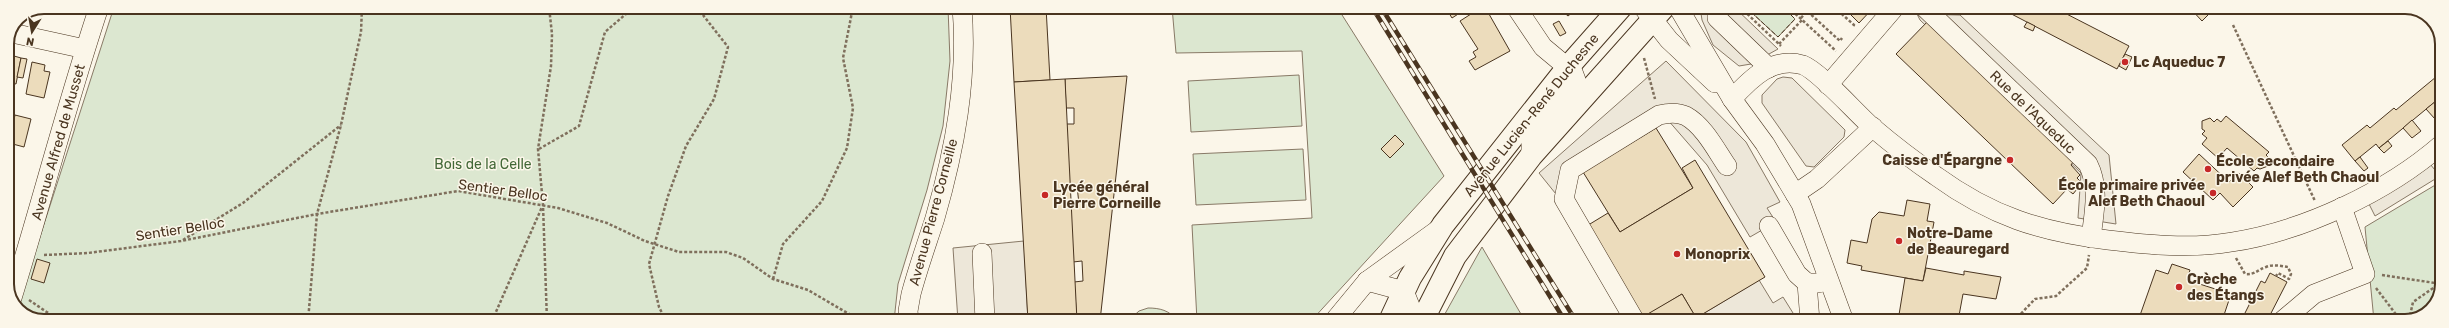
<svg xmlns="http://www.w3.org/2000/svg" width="2449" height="328" viewBox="0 0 2449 328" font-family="Rubik,sans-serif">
  <rect width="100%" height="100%" fill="#fbf6e9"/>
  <g fill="#dce7d0" stroke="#887966">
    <polygon points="114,7 948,7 950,61 943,126 927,190 898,284 894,321 39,321 17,308"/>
    <polygon points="1172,7 1337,7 1444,176 1311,321 1197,321 1192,225 1312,218 1302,51 1176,53"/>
    <polygon points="1756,7 1783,7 1795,19 1778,37 1751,12"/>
    <polygon points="1299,75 1302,126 1191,132 1188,81"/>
    <polygon points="1303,149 1306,200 1196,205 1193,154"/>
    <polygon points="2442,181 2442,289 2430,312 2405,321 2374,321 2365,227"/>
    <polygon points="1482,247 1525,321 1441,321"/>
    <path d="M1148 308C1159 308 1170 310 1177 321H1128L1139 311Z"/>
  </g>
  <g fill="#ede7d9" stroke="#887966">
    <polygon points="1700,7 1734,7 1778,49 1751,64 1739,66 1713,45 1702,20"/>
    <polygon points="1917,14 1960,15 2109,155 2116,224 2078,218 2081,173 1920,20"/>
    <polygon points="1666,61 1746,142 1780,202 1767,208 1776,222 1750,237 1707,165 1667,119 1573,172 1564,204 1539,173"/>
    <polygon points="1783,77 1792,78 1845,130 1844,137 1814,167 1806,166 1762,103 1762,95 1777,79"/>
    <polygon points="2425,158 2440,176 2375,216 2365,196"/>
    <polygon points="1024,241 1028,321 958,321 953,248"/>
    <polygon points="1759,280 1773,303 1783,297 1798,321 1698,321 1696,318"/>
  </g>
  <g fill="#ecdcbc" stroke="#4a3520">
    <polygon points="1010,7 1046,7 1050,80 1014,82"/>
    <polygon points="1437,7 1469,7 1452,18 1447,10 1441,13"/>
    <polygon points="1482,7 1485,7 1510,51 1475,70 1469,61 1476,57 1473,52 1478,49 1460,21"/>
    <polygon points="1551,7 1573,7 1573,12 1568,16 1561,10 1555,14"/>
    <polygon points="1843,7 1874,7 1859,23"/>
    <polygon points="1998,7 2053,7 2129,46 2117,69"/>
    <polygon points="2189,7 2216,7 2202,21"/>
    <polygon points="1930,19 2075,159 2071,165 2080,175 2077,178 2082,183 2073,194 2067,189 2053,204 1896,54"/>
    <polygon points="1559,21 1566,33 1560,36 1553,24"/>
    <polygon points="2027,22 2035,26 2033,31 2024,27"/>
    <polygon points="7,54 21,58 16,84 8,82"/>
    <polygon points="2125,54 2132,57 2126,70 2119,66"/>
    <polygon points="21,58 27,59 23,78 17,77"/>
    <polygon points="32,62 45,65 44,71 50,72 44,98 26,94"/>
    <polygon points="2442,72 2442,96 2379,148 2376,144 2355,161 2342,145 2367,125 2370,128 2394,108 2396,110"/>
    <polygon points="1127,76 1100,321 1077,321 1074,282 1083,281 1082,261 1073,262 1070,205 1079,204 1077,186 1069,185 1066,124 1074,124 1074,108 1066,108 1065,79"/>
    <polygon points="1065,79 1077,321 1028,321 1014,82"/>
    <polygon points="2436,101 2442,108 2442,113 2435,119 2426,109"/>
    <polygon points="15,115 31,119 24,147 9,143"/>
    <polygon points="2226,116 2269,152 2266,155 2269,158 2268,166 2260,169 2257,168 2254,171 2227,148 2218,158 2202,144 2207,138 2202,134 2205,131 2202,129 2202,121 2210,118 2214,122 2217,119 2221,122"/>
    <polygon points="2412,120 2421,131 2412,138 2403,128"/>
    <polygon points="1656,128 1693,188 1620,232 1583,172"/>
    <polygon points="1395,135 1404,144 1390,158 1381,149"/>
    <polygon points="2388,141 2392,146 2384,153 2379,148"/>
    <polygon points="2199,154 2229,182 2239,173 2253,187 2233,207 2220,193 2213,200 2183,172"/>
    <polygon points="2360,157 2368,168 2364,171 2355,161"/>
    <polygon points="1695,160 1765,277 1696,318 1682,294 1641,319 1585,227 1608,213 1620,232 1693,188 1682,168"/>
    <polygon points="1907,200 1930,204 1927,221 1934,222 1923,281 1861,270 1862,266 1847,263 1851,240 1867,243 1872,219 1879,212 1904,216"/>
    <polygon points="37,259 50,263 44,283 31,279"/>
    <polygon points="2172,264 2190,270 2187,280 2231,294 2222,321 2138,321 2156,270 2168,274"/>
    <polygon points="1926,268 1964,275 1964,271 2001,277 1996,299 1963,294 1958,321 1898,321 1905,278 1923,281"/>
    <polygon points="2270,273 2287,282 2267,321 2241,321 2261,281 2265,283"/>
    <polygon points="1682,294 1698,321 1649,321 1646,315"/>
  </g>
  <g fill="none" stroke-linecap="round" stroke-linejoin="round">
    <defs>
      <g id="minor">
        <polyline points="1516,7 1543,47 1573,72 1576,80 1575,89 1536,134 1531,143 1531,156"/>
        <polyline points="1643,7 1669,40 1715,83"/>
        <polyline points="1678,7 1732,99 1765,144 1801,204 1844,321"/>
        <polyline points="1717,7 1717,18 1769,68"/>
        <path d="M1924 7 2088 164C2100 188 2094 212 2091 238"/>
        <polyline points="12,33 85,49"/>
        <polyline points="1828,85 1895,7"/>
        <path d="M1732 99C1751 78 1773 56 1803 65 1819 71 1857 114 1872 127 1892 144 1914 161 1936 176 1991 216 2041 232 2108 240 2149 245 2191 249 2232 242 2304 231 2387 192 2442 144"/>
        <polyline points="1795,194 1817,179 1873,127"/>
        <polyline points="1769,226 1797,274 1807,283"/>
        <polyline points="982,253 985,321"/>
        <polyline points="1367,281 1404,291 1416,321"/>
        <path d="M12 298C42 201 67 103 99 7"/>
        <path d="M909 321 908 311 911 294C918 268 927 243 935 218 955 149 968 79 962 7"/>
        <polyline points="1334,321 1367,281 1439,229"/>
        <path d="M1635 321 1564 199 1570 170 1659 115C1667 113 1678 112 1686 116 1704 126 1716 150 1727 166"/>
        <polyline points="1810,321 1807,283 1819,283"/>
        <polyline points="2282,321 2314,294 2365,274 2342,207"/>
      </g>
      <g id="major">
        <polyline points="1390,321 1410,278 1443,225 1568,67 1621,7"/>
        <polyline points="1422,321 1455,256 1531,156 1664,7"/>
      </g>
    </defs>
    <use href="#minor" stroke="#4a3520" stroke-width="20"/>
    <use href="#major" stroke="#4a3520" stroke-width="24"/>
    <g stroke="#7f6f5c" stroke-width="2.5" stroke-dasharray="3 2" stroke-linecap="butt">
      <polyline points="1740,7 1781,46"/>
      <polyline points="1788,7 1836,51"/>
      <polyline points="1834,7 1854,25 1852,27"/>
      <polyline points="1745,11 1749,7"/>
      <polyline points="1795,14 1802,7"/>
      <polyline points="1801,18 1807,11 1840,41 1842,38"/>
      <polyline points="2233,25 2315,201"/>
      <polyline points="1779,44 1802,20"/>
      <polyline points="1644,58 1655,99"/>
      <polyline points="539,149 579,126 605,32 634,7"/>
      <polyline points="183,240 243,203 341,125"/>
      <polyline points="44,255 88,253 181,241 317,214 458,191 558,208 607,223 645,241 679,252 726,252 743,258 773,279 808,290 861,321"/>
      <path d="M2236 258 2245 274C2255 275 2257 270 2266 267 2273 264 2281 266 2288 267L2291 274 2289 279 2278 273 2276 276"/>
      <polyline points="2382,275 2442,284"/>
      <polyline points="773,279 783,244 822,201 847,148 853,108 843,58 853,7"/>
      <polyline points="2376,288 2401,321"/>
      <polyline points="29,300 60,321"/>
      <polyline points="2409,320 2413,302 2439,284"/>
      <polyline points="308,321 317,214 341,125 361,32 362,7"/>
      <polyline points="492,321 542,207"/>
      <polyline points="547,321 543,205 538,149 551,66 552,34 549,7"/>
      <polyline points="666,321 659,307 649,264 668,196 686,146 714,99 728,47 703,15 686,7"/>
      <polyline points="2014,321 2035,299 2056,296 2087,268 2089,255"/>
    </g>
    <use href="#minor" stroke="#fbf6e9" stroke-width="19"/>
    <use href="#major" stroke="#fbf6e9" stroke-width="22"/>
    <defs>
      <g id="rail">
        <polyline points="1372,7 1565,321"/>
        <polyline points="1381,7 1576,321"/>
      </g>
    </defs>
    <use href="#rail" stroke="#4a3520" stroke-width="4.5"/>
    <use href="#rail" stroke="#fbf6e9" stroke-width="3" stroke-dasharray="9" stroke-linecap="butt"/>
    <polyline stroke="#4a3520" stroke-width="1" stroke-dasharray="5 2" stroke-linecap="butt" points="1756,7 1751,12 1778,37 1795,19 1783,7"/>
  </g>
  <g fill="#c62828" stroke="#fbf6e9" stroke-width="1.5">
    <circle cx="2125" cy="62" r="4"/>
    <circle cx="2010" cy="160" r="4"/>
    <circle cx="2208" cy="169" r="4"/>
    <circle cx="2213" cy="193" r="4"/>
    <circle cx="1045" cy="195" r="4"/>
    <circle cx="1899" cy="241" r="4"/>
    <circle cx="1677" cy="254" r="4"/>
    <circle cx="2179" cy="287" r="4"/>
  </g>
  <g text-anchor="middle" stroke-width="3" stroke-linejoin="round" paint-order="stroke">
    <g font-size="14" font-weight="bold" fill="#4a3520" stroke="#fbf6e9" text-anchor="start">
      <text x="2133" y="67">Lc Aqueduc 7</text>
      <text x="2002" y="165" text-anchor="end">Caisse d'Épargne</text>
      <text x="2216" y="166">École secondaire<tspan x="2216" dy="16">privée Alef Beth Chaoul</tspan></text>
      <text x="2205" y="190" text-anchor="end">École primaire privée<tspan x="2205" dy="16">Alef Beth Chaoul</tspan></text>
      <text x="1053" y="192">Lycée général<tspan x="1053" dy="16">Pierre Corneille</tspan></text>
      <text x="1907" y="238">Notre-Dame<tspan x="1907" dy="16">de Beauregard</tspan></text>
      <text x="1685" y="259">Monoprix</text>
      <text x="2187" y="284">Crèche<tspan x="2187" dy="16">des Étangs</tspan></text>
    </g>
    <g font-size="14" fill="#4a3520" stroke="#fbf6e9">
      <text transform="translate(2033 112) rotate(44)" y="5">Rue de l'Aqueduc</text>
      <text transform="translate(1531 115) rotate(-51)" y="5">Avenue Lucien-René Duchesne</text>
      <text transform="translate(58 142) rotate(-74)" y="5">Avenue Alfred de Musset</text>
      <text transform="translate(503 190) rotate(8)" y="5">Sentier Belloc</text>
      <text transform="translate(933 212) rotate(-75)" y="5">Avenue Pierre Corneille</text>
      <text transform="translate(180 229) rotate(-9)" y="5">Sentier Belloc</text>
    </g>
    <g font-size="14" fill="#436837" stroke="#fbf6e9">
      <text x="483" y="169">Bois de la Celle</text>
    </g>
  </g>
  <path d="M0 0H2449V328H0ZM44 14H2405A30 30 0 0 1 2435 44V284A30 30 0 0 1 2405 314H44A30 30 0 0 1 14 284V44A30 30 0 0 1 44 14Z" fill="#fbf6e9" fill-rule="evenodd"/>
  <path fill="none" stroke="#4a3520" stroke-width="2" d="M44 14H2405A30 30 0 0 1 2435 44V284A30 30 0 0 1 2405 314H44A30 30 0 0 1 14 284V44A30 30 0 0 1 44 14Z"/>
  <g transform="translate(32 32) rotate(191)" stroke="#fbf6e9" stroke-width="3" paint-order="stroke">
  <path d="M0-3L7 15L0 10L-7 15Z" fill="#4a3520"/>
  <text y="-6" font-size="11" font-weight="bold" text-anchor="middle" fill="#4a3520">N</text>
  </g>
</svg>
